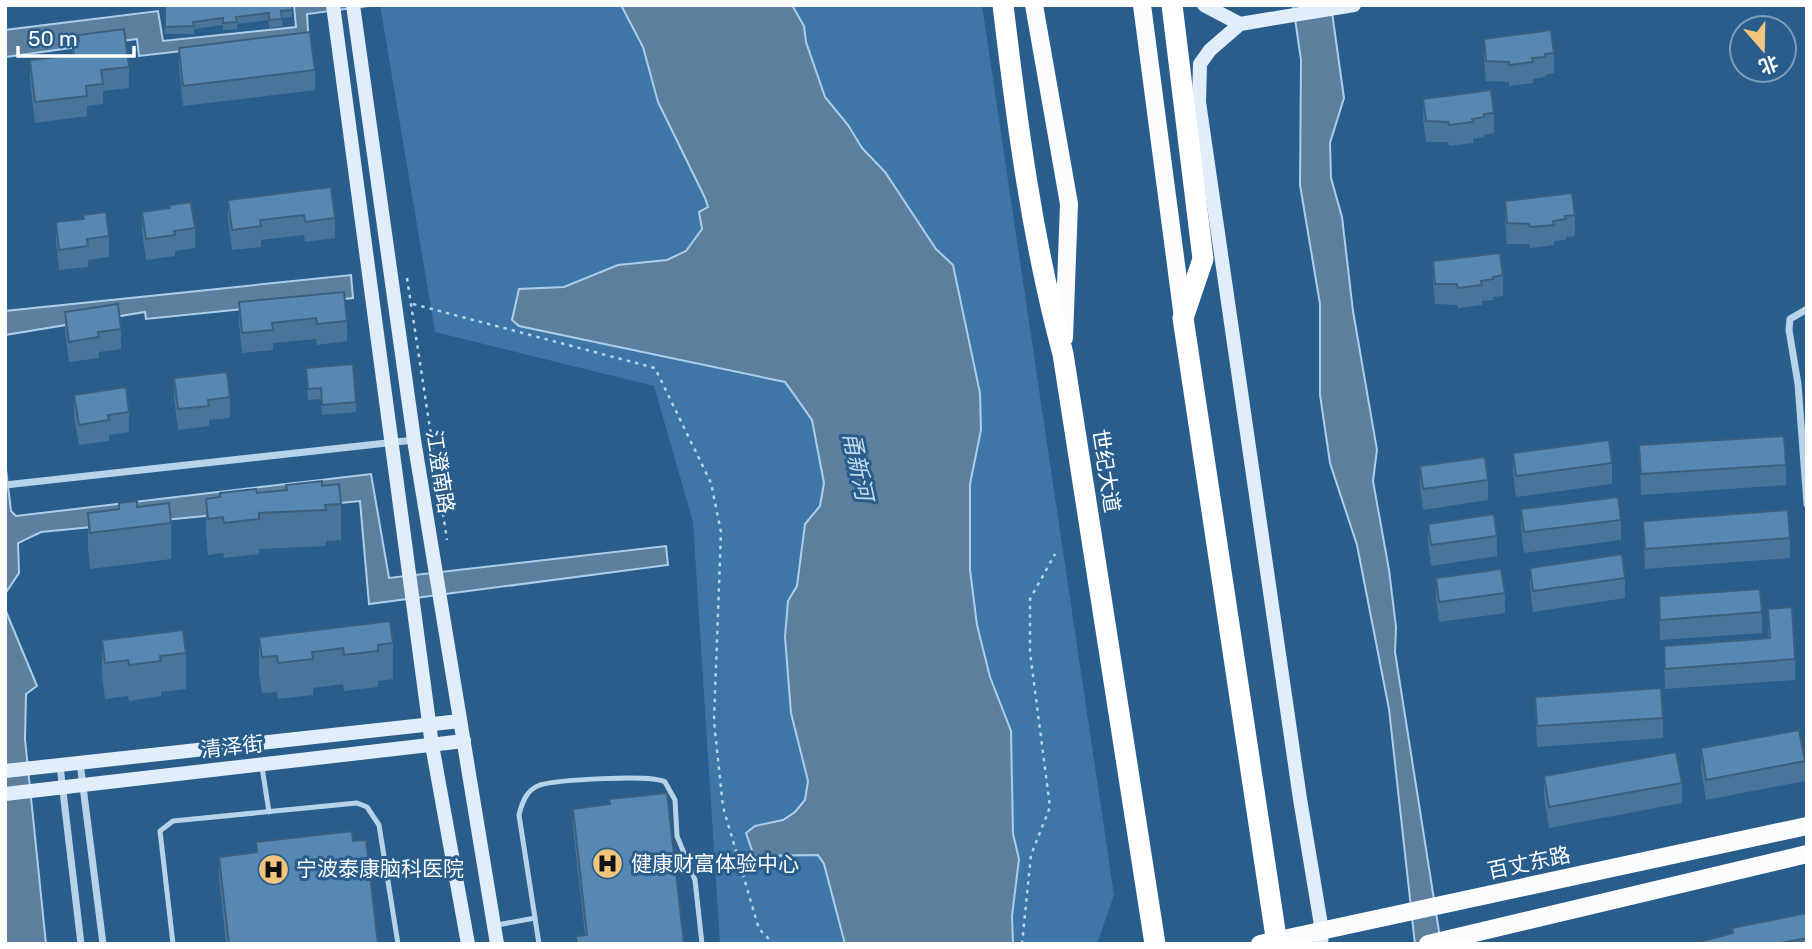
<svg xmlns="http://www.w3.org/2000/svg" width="1812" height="949" viewBox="0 0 1812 949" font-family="Rubik,'Noto Sans SC',sans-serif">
  <rect width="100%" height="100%" fill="#295d8b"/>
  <polygon fill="#3e77a7" points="380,5 982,5 1114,895 1097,944 720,944 693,522 654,386 435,332"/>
  <g fill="#5c7f9d" stroke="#acceea" stroke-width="2">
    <polygon points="294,5 376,5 307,14 309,46 286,39 139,56 137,39 5,57 5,30 158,11 163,41 296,27"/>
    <polygon points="621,5 792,5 804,26 806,42 825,97 848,125 862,148 885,172 936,249 953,265 980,393 981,430 970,484 970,570 977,625 990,677 1011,731 1013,834 1019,859 1012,916 1013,944 845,944 824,864 818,855 754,856 746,833 755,826 783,820 795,812 805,800 808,781 791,713 785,637 788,601 797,586 805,524 820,506 824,483 812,420 785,382 519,326 512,320 519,289 564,287 618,265 667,260 686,251 702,229 699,212 708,207 705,198 658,102 643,47"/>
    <polygon points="1293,5 1331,5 1344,98 1330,143 1331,178 1342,217 1353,311 1377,450 1373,481 1389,570 1396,627 1395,652 1441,944 1415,944 1389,709 1357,545 1330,463 1320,395 1320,304 1300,185 1301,60"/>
    <polygon points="351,275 353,298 146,319 145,312 5,335 5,311"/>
    <polygon points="5,461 11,511 16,516 371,474 389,578 666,546 668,565 369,604 360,501 41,532 18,543 19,573 5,594"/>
    <polygon points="5,609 37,686 26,694 25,739 46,944 5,944"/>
  </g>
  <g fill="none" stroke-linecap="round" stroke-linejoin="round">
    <g stroke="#b7d3e9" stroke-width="2.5" stroke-dasharray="3.5 5" stroke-linecap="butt">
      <polyline points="407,278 447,540"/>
      <polyline points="413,304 655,368 711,483 721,532 714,721 723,807 759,929 774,944"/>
      <polyline points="1022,944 1031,855 1050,807 1030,652 1030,599 1055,554"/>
    </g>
    <g stroke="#b7d3e9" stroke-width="5">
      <polyline points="262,767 269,812"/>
      <polyline points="497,925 535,918"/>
      <polyline points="173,944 160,831 173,821 357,803 367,807 379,825 398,944"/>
      <path d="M539 944 519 815C522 803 526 790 540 785 556 780 652 774 665 782L675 800 677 836 695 880 702 944"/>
    </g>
    <g stroke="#b7d3e9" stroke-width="7">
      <polyline points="1807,309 1790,319 1789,330 1798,384 1807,504"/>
      <polyline points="5,485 414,440"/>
      <polyline points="80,763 103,944"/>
      <polyline points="60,766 81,944"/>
    </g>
    <g stroke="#e1edf8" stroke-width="14">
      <polyline points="333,5 432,745 468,944"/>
      <polyline points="353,5 414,440 497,944"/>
      <polyline points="1204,5 1240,24"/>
      <polyline points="5,771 460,721"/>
      <polyline points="5,794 464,741"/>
      <polyline points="1321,944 1322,931 1300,799 1199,102 1200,64 1210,50 1240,24 1354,5"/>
    </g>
    <g stroke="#fafcfe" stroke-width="18">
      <polyline points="1034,5 1069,204 1064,338"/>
      <polyline points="1142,5 1183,318"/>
      <polyline points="1260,944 1807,826"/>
      <polyline points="1428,944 1807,854"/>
    </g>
    <g stroke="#fff" stroke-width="21">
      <path d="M1003 5C1017 123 1032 239 1063 354L1155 944"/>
      <polyline points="1172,5 1203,259 1183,318 1277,944"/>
    </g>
  </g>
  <g fill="#4a759a">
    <polygon points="165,5 292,5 292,17 282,18 282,26 269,28 269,20 237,24 237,29 223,30 223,25 194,29 194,34 165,34"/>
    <polygon points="78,35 129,67 129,88 103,91 103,104 87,106 87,116 35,123 30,81 30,60 72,55 72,41 78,41"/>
    <polygon points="1484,39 1554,53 1554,73 1545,75 1545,77 1533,79 1533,83 1509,86 1509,82 1486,81 1484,59"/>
    <polygon points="179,48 315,70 315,90 183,106 179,68"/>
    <polygon points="1423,99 1494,113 1494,133 1484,135 1484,137 1473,139 1473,143 1449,146 1448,142 1426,142 1423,119"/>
    <polygon points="228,200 335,218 335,238 305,242 304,235 261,240 261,247 232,250 228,220"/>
    <polygon points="1505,201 1575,215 1575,236 1566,237 1566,240 1554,241 1554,245 1530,248 1529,244 1507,244 1505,221"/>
    <polygon points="142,212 195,228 195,248 175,251 175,256 146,260 142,232"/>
    <polygon points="83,215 109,236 109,257 88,260 88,267 59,270 56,243 56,222 83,219"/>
    <polygon points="1433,261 1503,275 1503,296 1493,297 1493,300 1482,301 1482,305 1458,308 1457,305 1435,304 1433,281"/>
    <polygon points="239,302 347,321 347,341 317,345 316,339 273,343 273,350 242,353 239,323"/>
    <polygon points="65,312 121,329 121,349 99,352 99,358 69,362 65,332"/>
    <polygon points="306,368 356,402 356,412 322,415 321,399 308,400"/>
    <polygon points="174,378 230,397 230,418 209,420 209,426 178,430 174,398"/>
    <polygon points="74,395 129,412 129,432 109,435 109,441 79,445 74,415"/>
    <polygon points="1639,445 1786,465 1786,485 1641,495"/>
    <polygon points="1513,453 1612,463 1612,484 1516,497 1513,473"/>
    <polygon points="1420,466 1488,480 1488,500 1423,510 1420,487"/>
    <polygon points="286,485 322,486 341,504 341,540 326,541 326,546 259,549 259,554 224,558 223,553 208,555 206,535 206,499 286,490"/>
    <polygon points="119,503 137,507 171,523 171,559 90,569 88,548 88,513 119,509"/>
    <polygon points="1521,509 1621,520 1621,540 1524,553 1521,530"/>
    <polygon points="1643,521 1790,538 1790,558 1645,569"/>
    <polygon points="1428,524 1497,536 1497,556 1431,566 1428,544"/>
    <polygon points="1530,568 1625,578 1625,598 1533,612 1530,588"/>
    <polygon points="1436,578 1505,593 1505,613 1439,622 1436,599"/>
    <polygon points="1659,596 1762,612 1762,633 1660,640"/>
    <polygon points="1768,609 1795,659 1795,680 1665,689 1664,646 1768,638"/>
    <polygon points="259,637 393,643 393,679 378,681 378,687 344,691 343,684 313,688 313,695 278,699 277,692 262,693 259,673"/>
    <polygon points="102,640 186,653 186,689 161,692 161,696 129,701 128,696 105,699 102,676"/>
    <polygon points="1535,697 1663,718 1663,738 1537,747"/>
    <polygon points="1701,748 1805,761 1805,781 1706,800 1701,769"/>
    <polygon points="1544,776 1682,783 1682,803 1549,828 1544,797"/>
    <polygon points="609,799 684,944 576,944 576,936 585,935 573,829 573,809 609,804"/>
    <polygon points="353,841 378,944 226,944 219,877 219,857 256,852 256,842"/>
    <polygon points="1807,913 1807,944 1691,944 1732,934 1732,928"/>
  </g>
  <g fill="#5688b3" stroke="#3c5f7d" stroke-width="2">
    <polygon points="165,5 292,5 292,10 281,11 282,19 269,20 269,13 236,17 237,22 223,23 223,18 193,22 194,26 165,27"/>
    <polygon points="124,29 129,67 101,70 103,84 86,86 87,96 35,102 30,60 74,55 72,41 79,41 78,35"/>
    <polygon points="1551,30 1554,53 1545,54 1545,57 1532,58 1533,62 1509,65 1509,62 1486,61 1484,39"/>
    <polygon points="310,32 315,70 183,86 179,48"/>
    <polygon points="1491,90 1494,113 1484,114 1484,117 1472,119 1473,122 1449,125 1448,122 1426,121 1423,99"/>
    <polygon points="331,187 335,218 305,222 304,215 260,220 261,226 232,230 228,200"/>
    <polygon points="1572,193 1575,215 1565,216 1566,219 1553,221 1554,225 1530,227 1529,224 1507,223 1505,201"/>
    <polygon points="191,202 195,228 174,231 175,235 146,239 142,212 170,208 170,205"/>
    <polygon points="106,212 109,236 87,239 88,246 59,250 56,222 84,219 83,215"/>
    <polygon points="1500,253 1503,275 1493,277 1493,279 1481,281 1482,285 1458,288 1457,284 1435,284 1433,261"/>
    <polygon points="344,292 347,321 317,324 316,318 272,323 273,330 242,333 239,302"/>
    <polygon points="118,304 121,329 98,332 99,337 69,342 65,312"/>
    <polygon points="353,364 356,402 322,405 321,388 308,389 306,368"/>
    <polygon points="227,372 230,397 208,400 209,406 178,409 174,378"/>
    <polygon points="126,387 129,412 108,415 109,420 79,425 74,395"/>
    <polygon points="1784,436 1786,465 1641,474 1639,445"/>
    <polygon points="1609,440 1612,463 1516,476 1513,453"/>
    <polygon points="1485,457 1488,480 1423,489 1420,466"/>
    <polygon points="322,481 322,486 339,484 341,504 325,505 326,510 259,513 259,519 224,523 223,517 208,519 206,499 220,497 220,493 256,489 257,493 287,490 286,485"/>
    <polygon points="1618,497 1621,520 1524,532 1521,509"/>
    <polygon points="137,501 137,507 169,503 171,523 90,533 88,513 119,509 119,503"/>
    <polygon points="1788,510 1790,538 1645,549 1643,521"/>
    <polygon points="1494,514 1497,536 1431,545 1428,524"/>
    <polygon points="1622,554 1625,578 1533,591 1530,568"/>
    <polygon points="1501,569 1505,593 1439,602 1436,578"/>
    <polygon points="1760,589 1762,612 1660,620 1659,596"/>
    <polygon points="1792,607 1795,659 1665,669 1664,646 1770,638 1768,609"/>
    <polygon points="390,621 393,643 378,645 378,651 344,655 343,648 312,652 313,659 278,663 277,656 262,657 259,637"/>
    <polygon points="183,630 186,653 160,656 161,661 129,665 128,660 105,663 102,640"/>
    <polygon points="1661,688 1663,718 1537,726 1535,697"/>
    <polygon points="1799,730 1805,761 1706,780 1701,748"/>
    <polygon points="1676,752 1682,783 1549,807 1544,776"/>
    <polygon points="667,793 684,944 577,944 576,936 587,935 573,809 610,804 609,799"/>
    <polygon points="352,831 353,841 366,840 378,944 229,944 219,857 257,852 256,842"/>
    <polygon points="1807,913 1807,938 1776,944 1691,944 1733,933 1732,928"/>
  </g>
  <defs>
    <symbol id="hospital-disc" viewBox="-11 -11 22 22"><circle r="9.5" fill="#f1c57e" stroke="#295d8b"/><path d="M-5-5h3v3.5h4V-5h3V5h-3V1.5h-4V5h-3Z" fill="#111"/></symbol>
  </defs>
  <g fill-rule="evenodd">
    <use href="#hospital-disc" x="590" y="846" width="35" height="35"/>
    <use href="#hospital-disc" x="256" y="852" width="35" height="35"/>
  </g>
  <g text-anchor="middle" stroke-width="6" stroke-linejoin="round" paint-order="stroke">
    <g font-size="21" fill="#fff" stroke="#295d8b">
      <text transform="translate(1106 471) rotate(81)" y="7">世纪大道</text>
      <text transform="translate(440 472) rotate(81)" y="7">江澄南路</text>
      <text transform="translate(232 747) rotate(-6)" y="7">清泽街</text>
      <text transform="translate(1529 863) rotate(-12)" y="7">百丈东路</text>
    </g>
    <g font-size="21" fill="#fff" stroke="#295d8b" text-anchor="start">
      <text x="631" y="871">健康财富体验中心</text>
      <text x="296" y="876">宁波泰康脑科医院</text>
    </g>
    <g font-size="23" font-style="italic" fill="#c3dcf0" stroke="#295d8b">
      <text transform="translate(858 466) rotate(78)" y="8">甬新河</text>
    </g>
  </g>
  <rect width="1812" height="949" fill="none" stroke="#ffffff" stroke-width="14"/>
  <g transform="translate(1763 49) rotate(160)"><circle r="33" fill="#295d8b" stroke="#7f9eb9" stroke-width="2"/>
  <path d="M0-5L12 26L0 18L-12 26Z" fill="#f1c57e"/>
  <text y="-10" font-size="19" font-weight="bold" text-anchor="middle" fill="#ffffff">北</text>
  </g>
  <path d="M18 46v10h116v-10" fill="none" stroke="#ffffff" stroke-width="3.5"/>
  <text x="28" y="46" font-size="21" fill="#ffffff" stroke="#295d8b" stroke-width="5" paint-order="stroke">50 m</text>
</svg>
